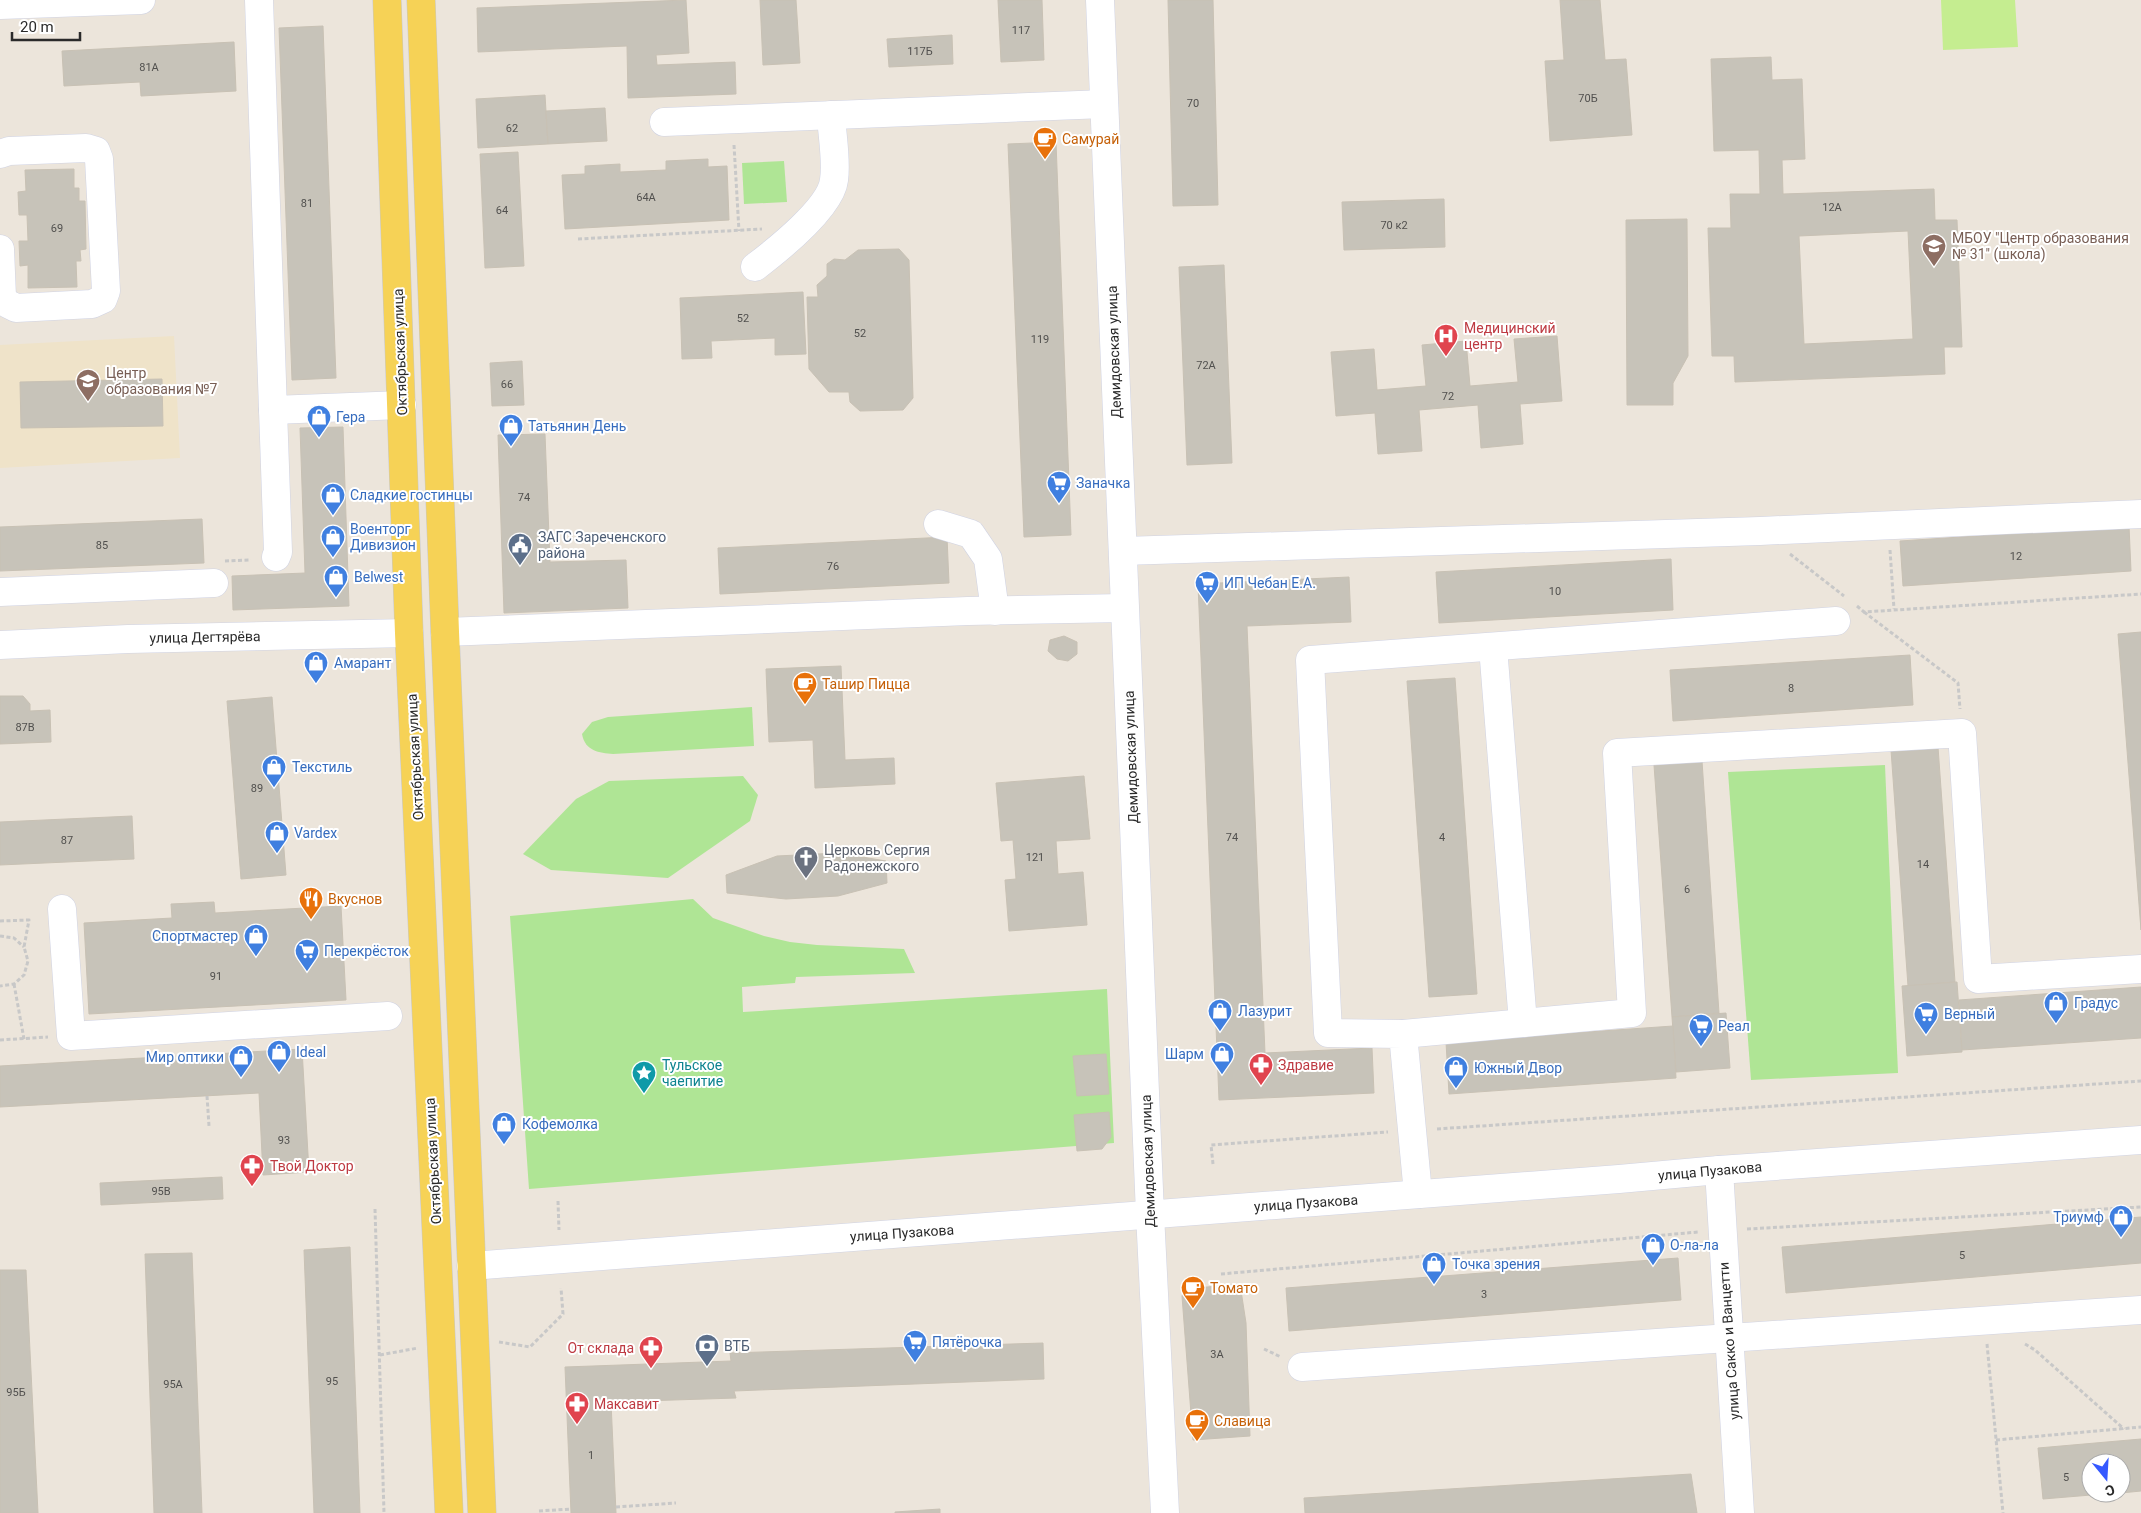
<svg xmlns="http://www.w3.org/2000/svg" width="2141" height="1513" viewBox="0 0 2141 1513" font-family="Roboto,sans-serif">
  <rect width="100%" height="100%" fill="#ece5db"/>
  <polygon fill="#efe3c9" points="174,336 180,458 0,468 0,345"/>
  <g fill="#afe595">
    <polygon points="784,161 787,202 744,204 742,163"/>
    <path d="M752 707 754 746 613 754C599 753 585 751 582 734L592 722 608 717Z"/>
    <polygon points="1885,765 1898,1073 1751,1080 1728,772"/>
    <polygon points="743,776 758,795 750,821 668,878 551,870 523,854 576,799 609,781"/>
    <polygon points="693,899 713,918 764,936 790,942 817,945 904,949 915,973 796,977 795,983 742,987 743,1012 1107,989 1114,1143 529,1189 510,916"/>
  </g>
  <polygon fill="#c5ed90" points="1941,0 2015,0 2018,47 1943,50"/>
  <g fill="#c7c3b9" stroke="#c8c1b4" fill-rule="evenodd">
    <polygon points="686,0 689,53 656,55 657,65 735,62 736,94 628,98 627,46 478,52 477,8"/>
    <polygon points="760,0 796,0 800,63 763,65"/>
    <polygon points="998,0 1042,0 1044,60 1001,62"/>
    <polygon points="1168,0 1213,0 1218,205 1173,206"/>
    <polygon points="1560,0 1600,0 1605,60 1626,59 1632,135 1550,141 1545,61 1564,60"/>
    <polygon points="323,26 336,378 292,380 279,28"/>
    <polygon points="952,35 953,64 889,67 887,39"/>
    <polygon points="234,42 236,91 141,96 140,82 64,86 62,51"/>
    <path d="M1771 57 1772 80 1802 79 1805 159 1782 160 1783 194 1934 189 1935 220H1957L1962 347H1944L1945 374 1735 382 1734 356H1712L1708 228H1731L1730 194H1760L1759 150 1714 151 1711 59ZM1908 231 1913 339 1804 344 1799 236Z"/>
    <polygon points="545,95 548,144 478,148 476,99"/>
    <polygon points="605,108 607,141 548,144 546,111"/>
    <polygon points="1056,142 1071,535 1024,537 1008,144"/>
    <polygon points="518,152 524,266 485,268 480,154"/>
    <polygon points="708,159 708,167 727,166 729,220 565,229 562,175 585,174 585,166 620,164 620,172 666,170 666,161"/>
    <polygon points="74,169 74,188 79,188 79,201 85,201 86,249 80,250 81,261 76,261 77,287 28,288 28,265 20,266 19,241 28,241 27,215 19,215 18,192 26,191 25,170"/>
    <polygon points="1444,199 1445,247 1344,250 1342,202"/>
    <polygon points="1687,219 1688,356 1673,383 1673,405 1627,405 1626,220"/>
    <polygon points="899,249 909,260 913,398 903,410 860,411 850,402 849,392 829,392 809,369 807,297 818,297 817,285 827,276 827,264 834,259 845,260 858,250"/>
    <polygon points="1224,265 1232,463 1187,465 1179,267"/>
    <polygon points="803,292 806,354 775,355 775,338 711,341 712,358 682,359 680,298"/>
    <polygon points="1557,336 1562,401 1520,404 1523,444 1481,448 1478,405 1419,410 1422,451 1378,454 1375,413 1336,416 1331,352 1374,349 1377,390 1426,386 1422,345 1466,341 1470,386 1518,382 1514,339"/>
    <polygon points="522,361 524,405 492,406 490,363"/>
    <polygon points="162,379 163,426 21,428 20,382"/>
    <polygon points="343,427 349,606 233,610 232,576 305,573 300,428"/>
    <polygon points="545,434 550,562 626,560 628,608 504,613 498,435"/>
    <polygon points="202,519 204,563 0,571 0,527"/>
    <polygon points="2129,526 2131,571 1903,586 1900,541"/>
    <polygon points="947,537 949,583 720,594 718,548"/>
    <polygon points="1671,559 1673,610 1439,623 1436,572"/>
    <polygon points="1349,577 1351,622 1247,626 1265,1053 1372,1048 1374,1093 1219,1100 1198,584"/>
    <polygon points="2141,632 2141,930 2118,634"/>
    <polygon points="1064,636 1077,642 1077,654 1068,661 1057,659 1048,651 1050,640"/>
    <polygon points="1910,655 1913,705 1673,721 1670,670"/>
    <polygon points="841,666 845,760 894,758 895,784 815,788 813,740 769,742 766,669"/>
    <polygon points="1455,678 1477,994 1429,997 1407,681"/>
    <polygon points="0,696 23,696 30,704 30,711 50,710 51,742 0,744"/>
    <polygon points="272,697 286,875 241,879 227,701"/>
    <polygon points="1938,747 1955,982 1908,986 1891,750"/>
    <polygon points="1702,761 1719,1013 1672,1017 1654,765"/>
    <polygon points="1084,776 1090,839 1056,841 1058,874 1083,872 1087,925 1009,931 1005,880 1016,879 1013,840 1001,841 996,783"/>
    <polygon points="132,816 134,859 0,865 0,822"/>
    <polygon points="838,853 886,861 887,883 838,896 786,899 727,893 726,875 777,856"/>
    <polygon points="214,902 215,913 341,906 346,1000 89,1014 84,923 172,918 171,904"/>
    <polygon points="1957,982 1962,1052 1907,1056 1902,986"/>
    <polygon points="2141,987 2141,1038 1962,1050 1959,1000"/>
    <polygon points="1726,1013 1730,1068 1676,1072 1672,1017"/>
    <polygon points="1673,1026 1676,1078 1449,1094 1446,1042"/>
    <polygon points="302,1049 309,1172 263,1175 259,1093 0,1107 0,1066"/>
    <polygon points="1106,1054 1109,1094 1077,1096 1073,1056"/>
    <polygon points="1109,1112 1111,1137 1102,1149 1077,1151 1074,1115"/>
    <polygon points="222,1177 223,1199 101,1205 100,1183"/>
    <polygon points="2141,1217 2141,1263 1786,1293 1782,1247"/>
    <polygon points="350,1247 360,1513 314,1513 304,1250"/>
    <polygon points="192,1253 202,1513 154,1513 145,1254"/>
    <polygon points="1678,1258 1681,1300 1289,1331 1286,1288"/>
    <polygon points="0,1270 26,1270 38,1513 0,1513"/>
    <polygon points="1240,1284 1246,1323 1250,1436 1193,1440 1182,1296 1185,1289"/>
    <polygon points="1043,1343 1044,1379 734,1391 736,1398 611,1402 616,1513 571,1513 565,1367 731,1361 730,1353"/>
    <polygon points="2141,1439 2141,1491 2121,1493 2121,1463 2091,1463 2091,1493 2115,1493 2043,1499 2038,1448"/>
    <polygon points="1691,1474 1697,1513 1305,1513 1304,1498"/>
    <polygon points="940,1509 940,1513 895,1513 895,1512"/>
  </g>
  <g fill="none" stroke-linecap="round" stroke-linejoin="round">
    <defs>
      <g id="minor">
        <polyline points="259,0 273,410 402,405"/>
        <polyline points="1100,0 1150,1214 1165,1513"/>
        <polyline points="0,5 141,0"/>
        <polyline points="664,122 1104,104"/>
        <polyline points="0,154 9,151 86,148 96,151 99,159 106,291 103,299 92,304 16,308 8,304 2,297 0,249"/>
        <path d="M755 267C776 251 831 208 834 180 837 161 832 135 831 115"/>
        <polyline points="273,410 278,552 276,557"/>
        <polyline points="938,524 971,534 988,559 995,611"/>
        <polyline points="1123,551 1760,531 2141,514"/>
        <polyline points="0,592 214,583"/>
        <polyline points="445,632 968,611 1124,608"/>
        <polyline points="0,645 128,639 409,633"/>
        <polyline points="1493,647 1523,1023"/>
        <polyline points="62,909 71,1036 388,1016"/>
        <polyline points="1403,1034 1632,1013 1617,753 1962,733 1978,979 2141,969"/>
        <polyline points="1719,1170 1740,1513"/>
        <polyline points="1418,1194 1403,1034 1328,1033 1310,660 1836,621"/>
        <polyline points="471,1266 1619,1179 1719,1170 2141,1140"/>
        <polyline points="1302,1367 2141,1310"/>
      </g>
      <g id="major">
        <polyline points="387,0 409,633 449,1513"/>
        <polyline points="421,0 445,632 482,1513"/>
      </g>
    </defs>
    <use href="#minor" stroke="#d0d3e3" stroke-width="29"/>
    <use href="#major" stroke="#c8c8c8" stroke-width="29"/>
    <g stroke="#c8c8c8" stroke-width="3" stroke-dasharray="4 2.5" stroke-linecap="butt">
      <polyline points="734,145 739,231"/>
      <polyline points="578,239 762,229"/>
      <polyline points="1890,550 1894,609"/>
      <polyline points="1790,554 1844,596"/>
      <polyline points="225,561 251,560"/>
      <polyline points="1857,606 1864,612 2141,594"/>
      <polyline points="1864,612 1958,683 1960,709"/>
      <polyline points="0,921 29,920 24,947 28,961 24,975 14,984 0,986"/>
      <polyline points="0,936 14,938 24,947"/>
      <polyline points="14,984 24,1039"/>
      <polyline points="0,1040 48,1037"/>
      <polyline points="207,1096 209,1126"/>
      <polyline points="1437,1129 2141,1081"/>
      <polyline points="1213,1164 1211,1145 1388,1132"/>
      <polyline points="558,1201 559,1230"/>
      <polyline points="375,1209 384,1513"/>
      <polyline points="1747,1229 2141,1207"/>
      <polyline points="1221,1274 1698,1232"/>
      <polyline points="499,1342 530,1347 563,1314 561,1288"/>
      <polyline points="1987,1344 2003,1513"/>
      <polyline points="2025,1344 2035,1350 2124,1429"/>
      <polyline points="1264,1349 1281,1357"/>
      <polyline points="380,1355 418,1348"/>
      <polyline points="1996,1440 2141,1427"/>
      <polyline points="616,1507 676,1503"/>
      <polyline points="539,1511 571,1509"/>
    </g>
    <use href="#minor" stroke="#fff" stroke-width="28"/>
    <use href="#major" stroke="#f6d256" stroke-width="28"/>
  </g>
  <defs>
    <symbol id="cafe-pin" viewBox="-11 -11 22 30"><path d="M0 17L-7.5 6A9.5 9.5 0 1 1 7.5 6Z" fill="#e8710a" stroke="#fff"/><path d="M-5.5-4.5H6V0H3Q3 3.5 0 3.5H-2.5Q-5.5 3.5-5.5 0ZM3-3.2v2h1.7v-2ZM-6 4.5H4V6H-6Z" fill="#fff"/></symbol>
    <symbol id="school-pin" viewBox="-11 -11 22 30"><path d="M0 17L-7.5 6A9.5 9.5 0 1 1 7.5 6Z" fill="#8d6e63" stroke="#fff"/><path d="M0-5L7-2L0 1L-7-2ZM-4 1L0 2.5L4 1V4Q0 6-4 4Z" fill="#fff"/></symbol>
    <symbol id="hospital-pin" viewBox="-11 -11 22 30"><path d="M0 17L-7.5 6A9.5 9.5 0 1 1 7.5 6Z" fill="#e0444e" stroke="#fff"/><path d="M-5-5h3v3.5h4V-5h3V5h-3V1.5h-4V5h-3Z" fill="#fff"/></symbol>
    <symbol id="shop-pin" viewBox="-11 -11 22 30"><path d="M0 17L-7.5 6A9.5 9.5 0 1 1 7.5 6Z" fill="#3f7fe0" stroke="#fff"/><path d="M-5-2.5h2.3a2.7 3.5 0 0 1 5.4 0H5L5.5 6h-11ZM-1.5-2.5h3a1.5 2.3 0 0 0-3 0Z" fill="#fff"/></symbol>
    <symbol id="supermarket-pin" viewBox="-11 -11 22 30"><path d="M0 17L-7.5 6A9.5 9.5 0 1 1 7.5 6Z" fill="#3f7fe0" stroke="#fff"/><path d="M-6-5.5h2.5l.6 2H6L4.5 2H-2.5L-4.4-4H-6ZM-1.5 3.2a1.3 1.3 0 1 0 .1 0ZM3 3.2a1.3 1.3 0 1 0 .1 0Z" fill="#fff"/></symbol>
    <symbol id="civic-pin" viewBox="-11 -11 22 30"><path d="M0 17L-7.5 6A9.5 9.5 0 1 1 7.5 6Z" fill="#5c6f8a" stroke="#fff"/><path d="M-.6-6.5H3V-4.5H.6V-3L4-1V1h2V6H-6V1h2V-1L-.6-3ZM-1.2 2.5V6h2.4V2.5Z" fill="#fff"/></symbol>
    <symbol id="church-pin" viewBox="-11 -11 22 30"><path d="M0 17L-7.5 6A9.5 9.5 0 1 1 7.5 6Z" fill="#6b7280" stroke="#fff"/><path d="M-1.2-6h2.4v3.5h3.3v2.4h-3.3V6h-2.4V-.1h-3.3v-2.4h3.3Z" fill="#fff"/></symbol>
    <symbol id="restaurant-pin" viewBox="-11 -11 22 30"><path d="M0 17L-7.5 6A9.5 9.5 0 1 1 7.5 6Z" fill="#e8710a" stroke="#fff"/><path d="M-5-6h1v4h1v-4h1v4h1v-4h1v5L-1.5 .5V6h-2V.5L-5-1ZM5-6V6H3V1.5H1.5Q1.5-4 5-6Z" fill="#fff"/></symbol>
    <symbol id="pharmacy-pin" viewBox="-11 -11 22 30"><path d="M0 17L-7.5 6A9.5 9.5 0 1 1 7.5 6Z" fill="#e0444e" stroke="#fff"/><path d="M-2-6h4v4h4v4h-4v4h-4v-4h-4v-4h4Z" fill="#fff"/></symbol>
    <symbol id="sight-pin" viewBox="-11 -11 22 30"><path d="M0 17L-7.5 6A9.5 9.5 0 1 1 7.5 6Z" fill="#0f9aa8" stroke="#fff"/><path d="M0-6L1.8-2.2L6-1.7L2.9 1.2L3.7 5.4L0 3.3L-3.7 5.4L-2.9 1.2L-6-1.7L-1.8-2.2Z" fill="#fff"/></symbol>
    <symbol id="bank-pin" viewBox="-11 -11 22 30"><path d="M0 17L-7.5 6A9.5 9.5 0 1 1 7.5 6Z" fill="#5c6f8a" stroke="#fff"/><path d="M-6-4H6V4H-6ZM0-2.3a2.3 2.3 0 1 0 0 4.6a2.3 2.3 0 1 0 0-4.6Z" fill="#fff"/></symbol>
  </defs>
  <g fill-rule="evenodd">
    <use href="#cafe-pin" x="1031" y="125" width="28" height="38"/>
    <use href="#school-pin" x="1920" y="232" width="28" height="38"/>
    <use href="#hospital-pin" x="1432" y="322" width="28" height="38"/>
    <use href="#school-pin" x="74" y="367" width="28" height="38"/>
    <use href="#shop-pin" x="305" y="403" width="28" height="38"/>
    <use href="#shop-pin" x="497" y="412" width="28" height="38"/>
    <use href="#supermarket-pin" x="1045" y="469" width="28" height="38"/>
    <use href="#shop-pin" x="319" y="481" width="28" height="38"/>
    <use href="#shop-pin" x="319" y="523" width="28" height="38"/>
    <use href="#civic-pin" x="506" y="531" width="28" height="38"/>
    <use href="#shop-pin" x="322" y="563" width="28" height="38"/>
    <use href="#supermarket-pin" x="1193" y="569" width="28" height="38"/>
    <use href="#shop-pin" x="302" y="649" width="28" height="38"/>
    <use href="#cafe-pin" x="791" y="670" width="28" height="38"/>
    <use href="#shop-pin" x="260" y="753" width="28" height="38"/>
    <use href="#shop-pin" x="263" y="819" width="28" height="38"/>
    <use href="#church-pin" x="792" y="844" width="28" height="38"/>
    <use href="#restaurant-pin" x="297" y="885" width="28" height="38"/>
    <use href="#shop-pin" x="242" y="922" width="28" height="38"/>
    <use href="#supermarket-pin" x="293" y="937" width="28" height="38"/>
    <use href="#shop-pin" x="2042" y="989" width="28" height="38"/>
    <use href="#shop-pin" x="1206" y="997" width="28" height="38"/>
    <use href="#supermarket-pin" x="1912" y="1000" width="28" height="38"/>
    <use href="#supermarket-pin" x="1687" y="1012" width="28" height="38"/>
    <use href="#shop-pin" x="265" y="1038" width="28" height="38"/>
    <use href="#shop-pin" x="1208" y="1040" width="28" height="38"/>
    <use href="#shop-pin" x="227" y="1043" width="28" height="38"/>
    <use href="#pharmacy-pin" x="1247" y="1051" width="28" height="38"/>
    <use href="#shop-pin" x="1442" y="1054" width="28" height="38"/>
    <use href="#sight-pin" x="630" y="1059" width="28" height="38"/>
    <use href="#shop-pin" x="490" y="1110" width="28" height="38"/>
    <use href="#pharmacy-pin" x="238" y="1152" width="28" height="38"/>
    <use href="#shop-pin" x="2107" y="1203" width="28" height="38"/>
    <use href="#shop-pin" x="1639" y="1231" width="28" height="38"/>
    <use href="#shop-pin" x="1420" y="1250" width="28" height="38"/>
    <use href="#cafe-pin" x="1179" y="1274" width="28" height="38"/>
    <use href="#supermarket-pin" x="901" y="1328" width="28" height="38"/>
    <use href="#bank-pin" x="693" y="1332" width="28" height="38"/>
    <use href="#pharmacy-pin" x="637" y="1334" width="28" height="38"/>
    <use href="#pharmacy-pin" x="563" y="1390" width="28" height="38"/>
    <use href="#cafe-pin" x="1183" y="1407" width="28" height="38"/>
  </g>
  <g text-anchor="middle" stroke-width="4" stroke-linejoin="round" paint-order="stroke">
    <g font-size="11" fill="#51504e">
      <text x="1021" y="34">117</text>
      <text x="920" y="55">117Б</text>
      <text x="149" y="71">81А</text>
      <text x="1588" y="102">70Б</text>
      <text x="1193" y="107">70</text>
      <text x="512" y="132">62</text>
      <text x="646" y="201">64А</text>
      <text x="307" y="207">81</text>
      <text x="1832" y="211">12А</text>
      <text x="502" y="214">64</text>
      <text x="1394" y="229">70 к2</text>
      <text x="57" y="232">69</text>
      <text x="743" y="322">52</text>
      <text x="860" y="337">52</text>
      <text x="1040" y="343">119</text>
      <text x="1206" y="369">72А</text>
      <text x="507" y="388">66</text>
      <text x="1448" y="400">72</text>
      <text x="524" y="501">74</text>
      <text x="102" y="549">85</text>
      <text x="2016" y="560">12</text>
      <text x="833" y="570">76</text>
      <text x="1555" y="595">10</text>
      <text x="1791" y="692">8</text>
      <text x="25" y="731">87В</text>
      <text x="257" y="792">89</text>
      <text x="1232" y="841">74</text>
      <text x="1442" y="841">4</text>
      <text x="67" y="844">87</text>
      <text x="1035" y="861">121</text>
      <text x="1923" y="868">14</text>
      <text x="1687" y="893">6</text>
      <text x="216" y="980">91</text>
      <text x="284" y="1144">93</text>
      <text x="161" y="1195">95В</text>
      <text x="1962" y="1259">5</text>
      <text x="1484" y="1298">3</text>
      <text x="1217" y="1358">3А</text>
      <text x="332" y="1385">95</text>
      <text x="173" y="1388">95А</text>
      <text x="16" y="1396">95Б</text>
      <text x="591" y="1459">1</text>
      <text x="2066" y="1481">5</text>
    </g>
    <g font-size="14" fill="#c56008" stroke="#fff" text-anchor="start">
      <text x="1062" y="144">Самурай</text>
      <text x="822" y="689">Ташир Пицца</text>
      <text x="328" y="904">Вкуснов</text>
      <text x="1210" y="1293">Томато</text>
      <text x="1214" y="1426">Славица</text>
    </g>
    <g font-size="14" fill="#785e54" stroke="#fff" text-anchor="start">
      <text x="1952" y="243">МБОУ "Центр образования<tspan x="1952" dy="16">№ 31" (школа)</tspan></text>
      <text x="106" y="378">Центр<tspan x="106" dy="16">образования №7</tspan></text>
    </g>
    <g font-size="14" fill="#be3a42" stroke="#fff" text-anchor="start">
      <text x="1464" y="333">Медицинский<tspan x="1464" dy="16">центр</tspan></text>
      <text x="1278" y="1070">Здравие</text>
      <text x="270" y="1171">Твой Доктор</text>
      <text x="634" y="1353" text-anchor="end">От склада</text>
      <text x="594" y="1409">Максавит</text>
    </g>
    <g font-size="14" fill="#2a2a2a" stroke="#fff">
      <text transform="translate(400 352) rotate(-92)" y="5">Октябрьская улица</text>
      <text transform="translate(1114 352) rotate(-92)" y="5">Демидовская улица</text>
      <text transform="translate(205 637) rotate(-1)" y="5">улица Дегтярёва</text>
      <text transform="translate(415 757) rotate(-93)" y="5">Октябрьская улица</text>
      <text transform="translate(1131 757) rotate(-92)" y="5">Демидовская улица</text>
      <text transform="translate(433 1161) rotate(-93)" y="5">Октябрьская улица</text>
      <text transform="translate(1148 1161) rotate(-92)" y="5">Демидовская улица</text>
      <text transform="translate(1710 1171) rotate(-5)" y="5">улица Пузакова</text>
      <text transform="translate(1306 1203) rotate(-4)" y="5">улица Пузакова</text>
      <text transform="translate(902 1233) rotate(-4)" y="5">улица Пузакова</text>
      <text transform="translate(1729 1341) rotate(-94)" y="5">улица Сакко и Ванцетти</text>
    </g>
    <g font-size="14" fill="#366cbe" stroke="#fff" text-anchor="start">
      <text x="336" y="422">Гера</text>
      <text x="528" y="431">Татьянин День</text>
      <text x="1076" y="488">Заначка</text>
      <text x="350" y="500">Сладкие гостинцы</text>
      <text x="350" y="534">Военторг<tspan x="350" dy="16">Дивизион</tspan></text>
      <text x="354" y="582">Belwest</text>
      <text x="1224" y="588">ИП Чебан Е.А.</text>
      <text x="334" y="668">Амарант</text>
      <text x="292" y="772">Текстиль</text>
      <text x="294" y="838">Vardex</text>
      <text x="238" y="941" text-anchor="end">Спортмастер</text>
      <text x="324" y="956">Перекрёсток</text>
      <text x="2074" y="1008">Градус</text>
      <text x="1238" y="1016">Лазурит</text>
      <text x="1944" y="1019">Верный</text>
      <text x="1718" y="1031">Реал</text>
      <text x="296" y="1057">Ideal</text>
      <text x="1204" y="1059" text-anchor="end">Шарм</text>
      <text x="224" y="1062" text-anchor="end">Мир оптики</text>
      <text x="1474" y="1073">Южный Двор</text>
      <text x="522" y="1129">Кофемолка</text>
      <text x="2104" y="1222" text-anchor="end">Триумф</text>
      <text x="1670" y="1250">О-ла-ла</text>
      <text x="1452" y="1269">Точка зрения</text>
      <text x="932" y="1347">Пятёрочка</text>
    </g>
    <g font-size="14" fill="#4e5e75" stroke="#fff" text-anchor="start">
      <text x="538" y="542">ЗАГС Зареченского<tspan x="538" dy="16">района</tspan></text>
      <text x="724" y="1351">ВТБ</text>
    </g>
    <g font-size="14" fill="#5b616d" stroke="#fff" text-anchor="start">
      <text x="824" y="855">Церковь Сергия<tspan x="824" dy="16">Радонежского</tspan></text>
    </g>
    <g font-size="14" fill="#0d838f" stroke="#fff" text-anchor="start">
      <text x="662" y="1070">Тульское<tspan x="662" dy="16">чаепитие</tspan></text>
    </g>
  </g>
  <g transform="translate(2106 1478) rotate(162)"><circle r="24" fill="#ffffff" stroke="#aaaaaa"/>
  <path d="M0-4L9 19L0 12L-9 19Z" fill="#3559ff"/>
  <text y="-8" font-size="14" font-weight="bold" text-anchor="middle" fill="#2a2a2a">С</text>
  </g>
  <path d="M12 32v8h68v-8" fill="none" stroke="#2a2a2a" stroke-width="2.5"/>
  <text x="20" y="32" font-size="15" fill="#2a2a2a" stroke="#ffffff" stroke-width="4" paint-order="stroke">20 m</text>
</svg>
